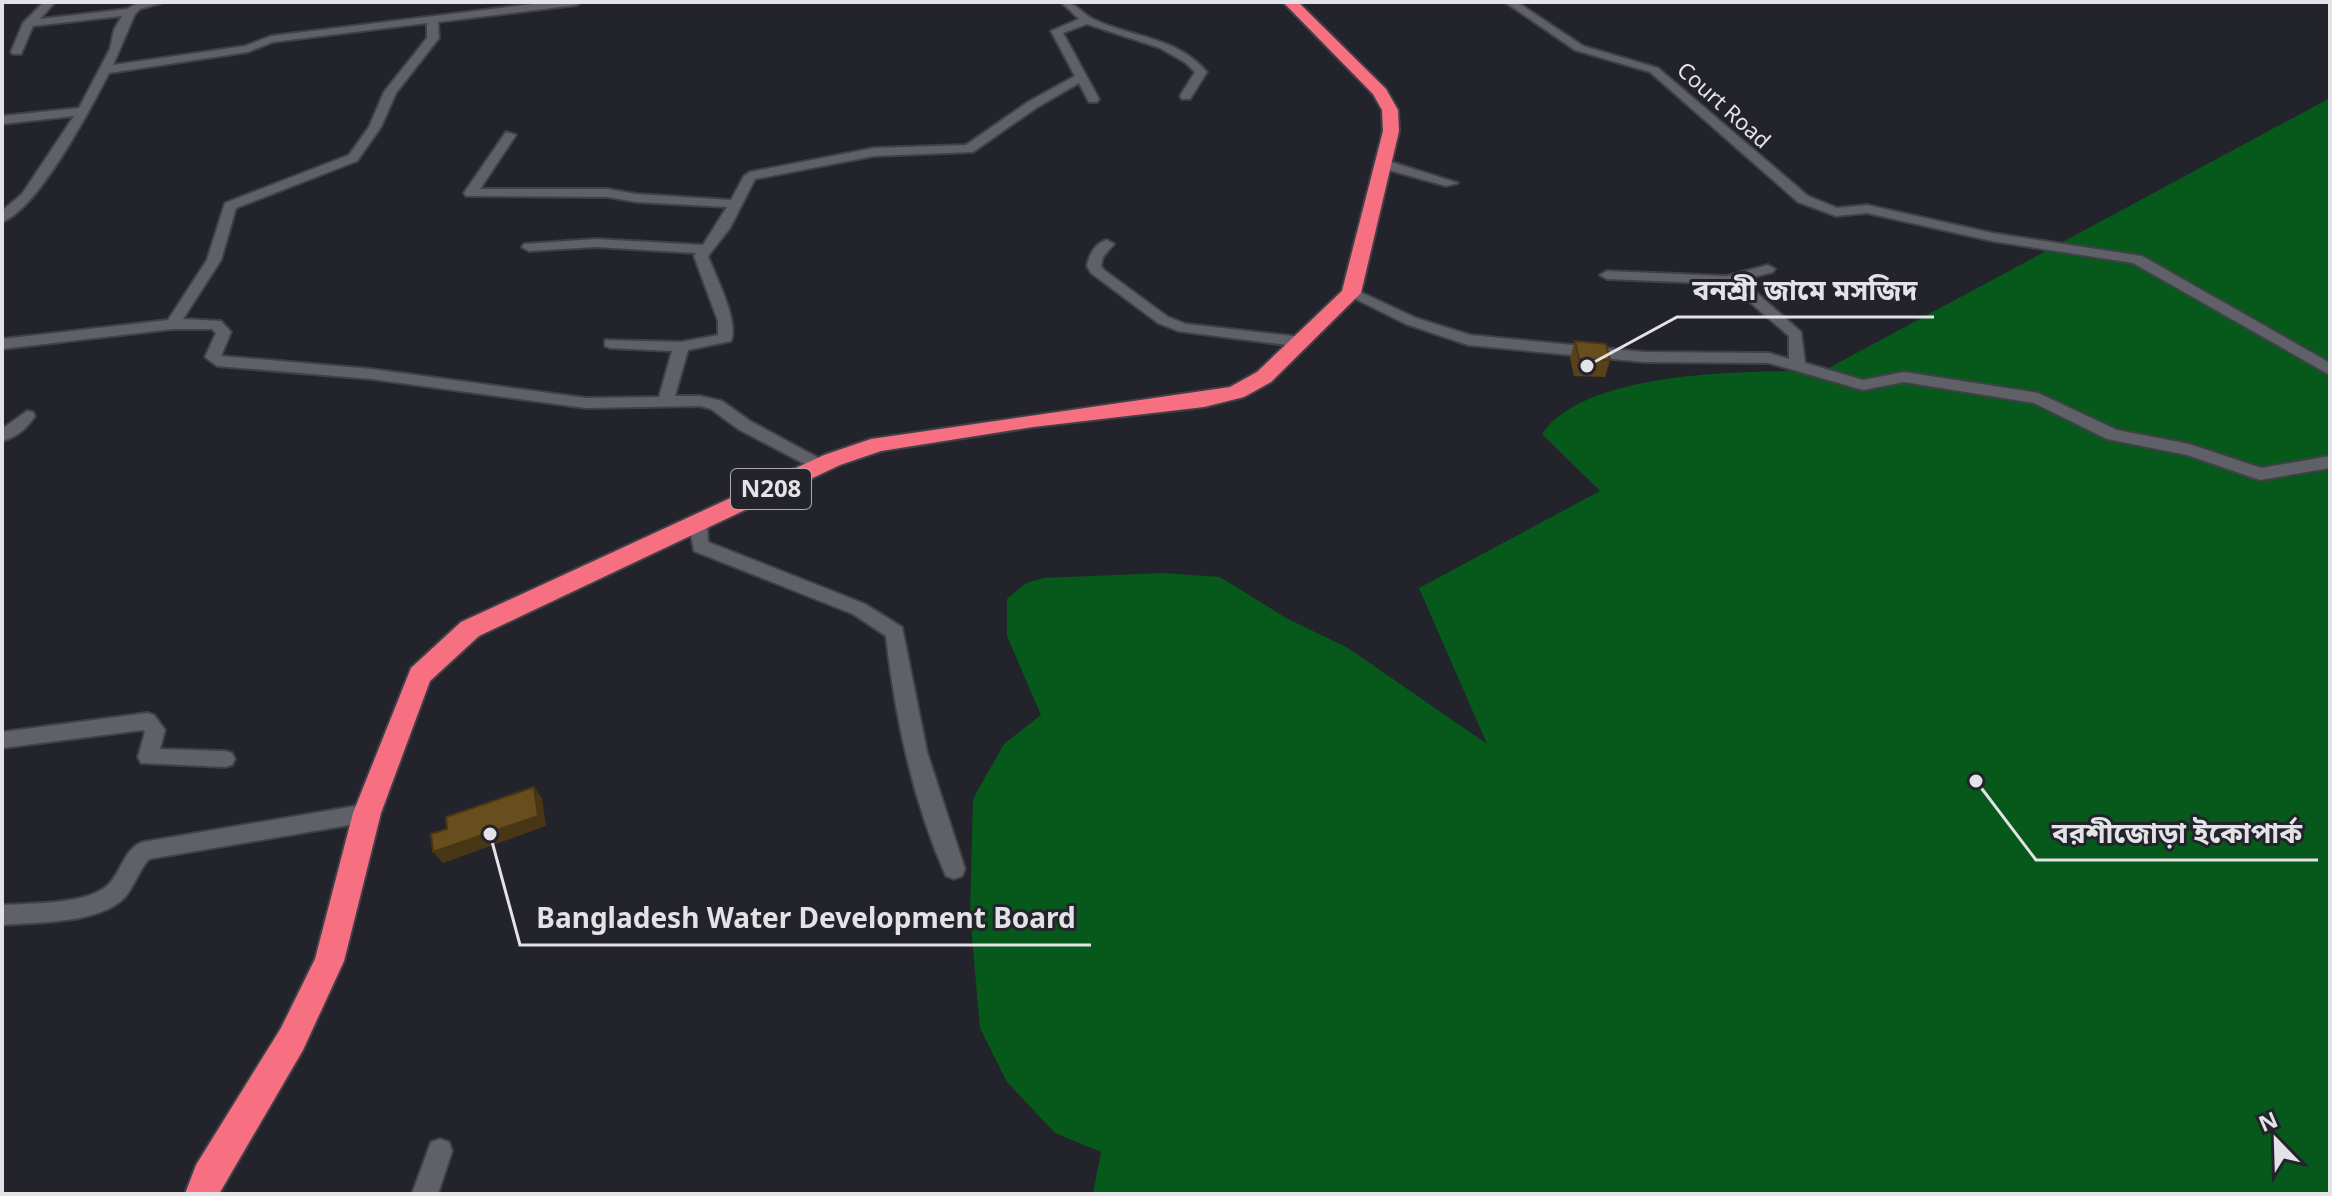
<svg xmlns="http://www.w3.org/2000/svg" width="2332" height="1196" viewBox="0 0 2332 1196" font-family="'Noto Sans','Noto Sans Bengali',sans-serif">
  <rect width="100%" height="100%" fill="#23242b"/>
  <path fill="#07581b" d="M2330 98V1194H1093L1101 1152 1055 1133 1007 1082 980 1028 970 915 973 799 1004 744 1041 715 1007 636V599L1026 583 1044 578 1164 573 1220 577 1286 618 1348 648 1487 744 1419 588 1600 491 1542 434C1586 369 1751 371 1823 371Z"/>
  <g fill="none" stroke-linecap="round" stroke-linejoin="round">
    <defs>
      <g id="minor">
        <path d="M44 2H55L40 19 127 9 140 2H164L140 9 135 14 113 65 245 46 271 36 549 2H581L576 5 438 22 439 38 396 93 381 127 357 161 236 208 221 260 183 319 221 321 231 332 221 356 371 369 586 398 659 397 672 351 610 348 605 346V340L681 342 718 335V321L694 256 696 253 596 247 529 251 522 247 524 244 596 239 703 245 727 207 636 202 608 197 466 196 464 193 506 132 516 135 480 189H608L636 194 731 200 744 176 750 172 874 148 966 145 1028 102 1075 76 1051 31 1079 19 1061 2C1076 2 1080 12 1093 19 1132 38 1176 36 1207 72L1190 99H1182L1180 96 1195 72 1186 63 1160 48 1087 24 1063 33 1099 99 1097 102H1089L1079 83 1036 108 973 152 874 156 755 179 730 228 708 256C716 278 739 320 731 341L688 350 675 396H700L722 401 750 421 826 462 828 466 820 472 738 429 711 409 700 406 586 408 371 379 217 366 205 357 216 333 212 329H173L2 349V339L168 320 207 260 225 203 349 155 369 127 384 92 427 38V23L273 42 248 52 109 73C91 108 38 209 2 222V211L22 194 74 116 2 124V116L79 108 110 49 114 30 122 16 33 26 21 54H13L11 52 23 23Z"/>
        <polygon points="1505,2 1517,2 1583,46 1658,68 1808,196 1837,208 1867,205 1992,233 2142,256 2330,363 2330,375 2133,263 1992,241 1867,213 1836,216 1798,202 1650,72 1575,50"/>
        <polygon points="1378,161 1388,161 1458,183 1446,186 1378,167"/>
        <path d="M1107 240 1114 244 1103 257 1101 266 1104 270 1168 317 1186 324 1302 337 1309 342 1302 347 1178 331 1158 323 1091 273 1087 266C1089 255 1095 243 1107 240Z"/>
        <polygon points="1768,265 1775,269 1773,272 1742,280 1801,332 1805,363 1863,380 1904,372 2038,393 2117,430 2189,444 2261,468 2330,456 2330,468 2260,480 2187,455 2107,439 2034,403 1904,382 1863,390 1769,363 1644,362 1468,345 1406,324 1344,293 1346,290 1356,290 1416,318 1470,335 1644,352 1769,353 1789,359 1789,336 1729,284 1607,279 1600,275 1607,271 1727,276"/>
        <path d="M27 411 33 412 35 416C26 429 17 437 2 441V429Z"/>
        <path d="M698 518 707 524 708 542 865 604 902 627 927 752 965 869 962 876 954 879 946 876C913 802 895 716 886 636L853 614 694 551 689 524Z"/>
        <polygon points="147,713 154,715 165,730 160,749 225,751 232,753 235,759 232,765 225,767 141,763 138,757 145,732 143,730 2,748 2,732"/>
        <path d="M367 804 374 807 377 813 374 819 367 822 149 859C138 871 135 886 125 897 101 924 35 922 2 925V905C30 903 87 905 108 885 122 872 123 849 143 842Z"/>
        <polygon points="440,1139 449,1142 452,1151 438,1194 412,1194 431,1142"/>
      </g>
      <polygon id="highway" points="1283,2 1298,2 1386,89 1398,110 1399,131 1361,293 1271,382 1244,397 1204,407 1033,427 881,451 840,465 479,636 430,681 381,813 344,961 303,1050 219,1194 185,1194 196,1165 281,1028 315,959 353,813 411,668 461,622 824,455 871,439 1230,387 1257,372 1342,291 1383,131 1382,110 1373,94"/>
    </defs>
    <use href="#minor" stroke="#404047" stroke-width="4"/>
    <use href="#highway" stroke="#404047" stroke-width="4"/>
    <use href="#minor" fill="#5f6068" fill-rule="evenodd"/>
    <use href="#highway" fill="#f67082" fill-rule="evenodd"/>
  </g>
  <polygon fill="#594219" points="1575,341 1610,360 1605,377 1574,376 1570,358"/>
  <polygon fill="#493614" points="534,787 542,798 546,826 443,863 433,852"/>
  <g fill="#684d1d" stroke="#493614" stroke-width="2">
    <polygon points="1575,341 1606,344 1610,360 1579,359"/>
    <polygon points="534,787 538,816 433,852 431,834 447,829 446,817"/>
  </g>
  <g text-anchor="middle" stroke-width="6" stroke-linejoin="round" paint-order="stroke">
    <g font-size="22" fill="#e2e2e7" stroke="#23242b">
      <text transform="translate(1724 105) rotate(42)" y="8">Court Road</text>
    </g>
    <rect fill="#23242b" stroke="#a9a9af" stroke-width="2" x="731" y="469" width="80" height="40" rx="6"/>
    <g font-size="24" font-weight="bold" fill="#e2e2e7">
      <text x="771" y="497">N208</text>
    </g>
  </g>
  <path fill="none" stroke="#e2e2e7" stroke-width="3" d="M1587 366L1677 317H1934M1976 781L2036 860H2318M490 834L520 945H1091"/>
  <g fill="#e2e2e7" stroke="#23242b" stroke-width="3">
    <circle cx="1587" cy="366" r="8"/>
    <circle cx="1976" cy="781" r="8"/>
    <circle cx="490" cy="834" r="8"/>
  </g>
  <g font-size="28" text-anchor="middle" font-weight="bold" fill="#e2e2e7" stroke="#23242b" stroke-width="6" stroke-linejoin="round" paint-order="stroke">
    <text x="1805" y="300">বনশ্রী জামে মসজিদ</text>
    <text x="2177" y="843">বরশীজোড়া ইকোপার্ক</text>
    <text x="806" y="928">Bangladesh Water Development Board</text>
  </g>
  <rect width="2332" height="1196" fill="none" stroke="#e2e2e7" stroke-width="8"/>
  <g transform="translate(2276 1140) rotate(337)" stroke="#23242b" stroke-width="6" paint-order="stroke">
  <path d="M0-6L14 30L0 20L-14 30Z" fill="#e2e2e7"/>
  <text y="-12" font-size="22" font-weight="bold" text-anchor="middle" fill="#e2e2e7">N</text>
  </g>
</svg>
